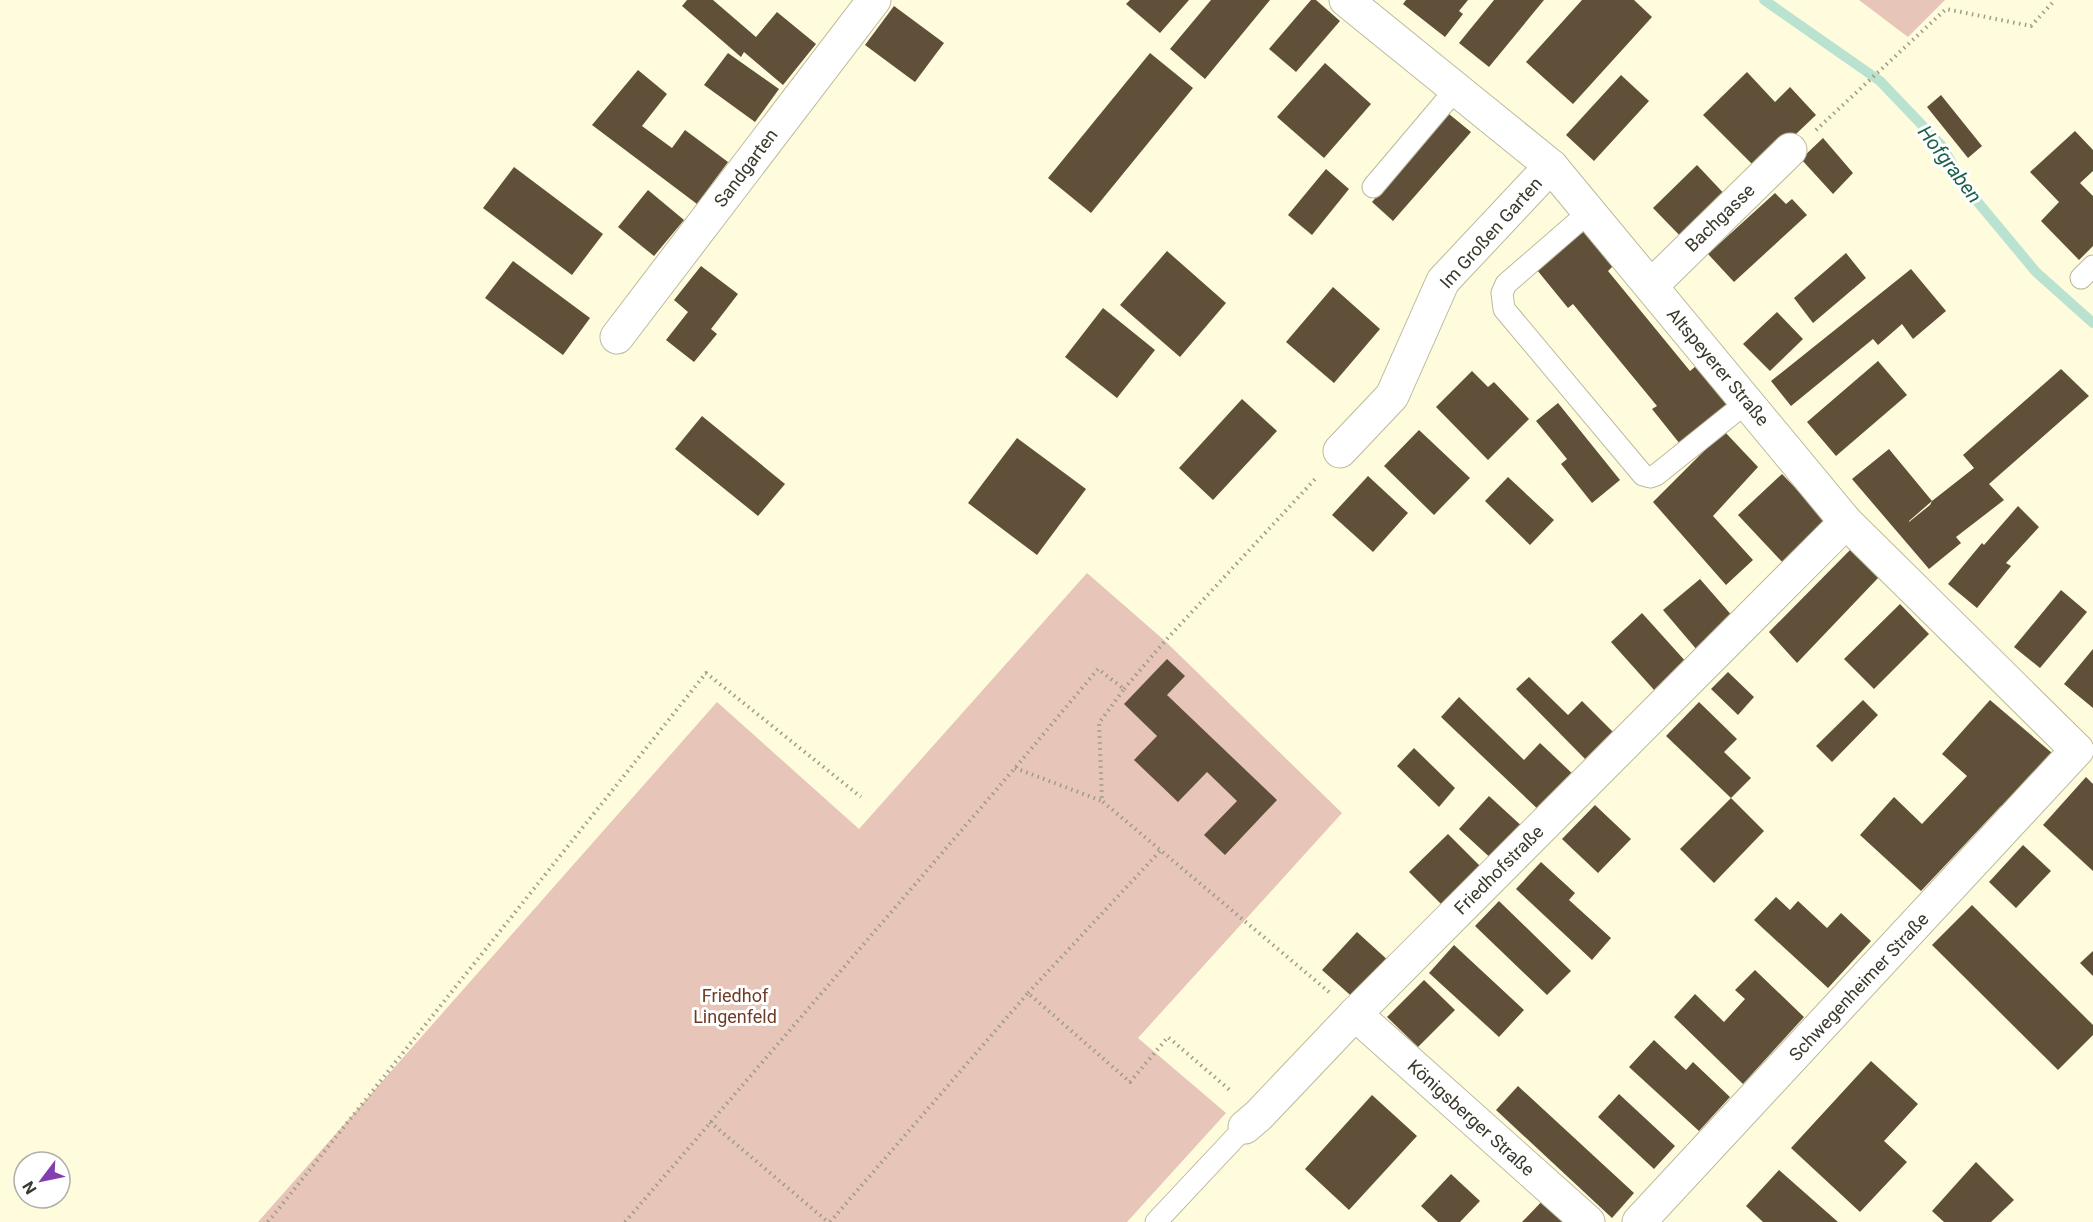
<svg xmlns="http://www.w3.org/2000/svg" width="2093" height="1222" viewBox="0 0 2093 1222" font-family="Roboto,sans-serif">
  <rect width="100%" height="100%" fill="#fefcdd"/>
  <g fill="#e7c5b8">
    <polygon points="1859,0 1945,0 1908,37"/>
    <polygon points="1087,573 1165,641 1342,813 1138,1038 1226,1113 1127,1222 258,1222 717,702 859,829"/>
  </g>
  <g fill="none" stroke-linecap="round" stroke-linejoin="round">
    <polyline stroke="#bae2d0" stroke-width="10" points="1764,0 1880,81 1942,146 1966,188 2036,272 2093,323"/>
  </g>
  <g fill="#604f39" fill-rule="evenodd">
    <polygon points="687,0 713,0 756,37 777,12 816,44 783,85 744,52 741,57 682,6"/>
    <polygon points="1130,0 1189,0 1160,33 1126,4"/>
    <polygon points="1211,0 1270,0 1205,79 1170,49"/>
    <polygon points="1311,0 1316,0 1340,21 1296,72 1269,49"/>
    <polygon points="1406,0 1468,0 1459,11 1463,14 1445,37 1403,4"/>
    <polygon points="1494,0 1544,0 1489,67 1459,43"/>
    <polygon points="1582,0 1634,0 1652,17 1573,104 1526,62"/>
    <polygon points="894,6 944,43 915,82 865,45"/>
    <polygon points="728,53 779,89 755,122 704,85"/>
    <polygon points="1150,53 1193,88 1091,213 1048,178"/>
    <polygon points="1325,63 1371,104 1324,158 1277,117"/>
    <polygon points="638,70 667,94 642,126 672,148 685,130 728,162 697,204 592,125"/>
    <polygon points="1747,72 1775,102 1790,87 1816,115 1758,170 1703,115"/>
    <polygon points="1621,75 1649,101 1594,161 1566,135"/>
    <polygon points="1941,95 1982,146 1968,158 1927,107"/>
    <polygon points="1449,114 1471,132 1393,221 1372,202"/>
    <polygon points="2075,131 2093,150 2093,171 2080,183 2093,196 2093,246 2079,260 2041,221 2059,202 2030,172"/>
    <polygon points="1823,138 1853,173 1833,194 1801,159"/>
    <polygon points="1697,165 1730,200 1686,242 1653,208"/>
    <polygon points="514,167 603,234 572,275 483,208"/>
    <polygon points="1326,169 1349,189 1312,235 1288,215"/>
    <polygon points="648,190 684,220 654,256 618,227"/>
    <polygon points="1775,193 1786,204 1792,199 1807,215 1734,282 1708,254"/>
    <polygon points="1584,231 1613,266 1608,271 1690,371 1696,366 1728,405 1680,444 1652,409 1657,406 1573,304 1568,308 1537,270"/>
    <polygon points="1167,251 1226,303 1180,357 1120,305"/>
    <polygon points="1846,253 1866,278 1813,323 1794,298"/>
    <polygon points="513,261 590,318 563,355 485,298"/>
    <polygon points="701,266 738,294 711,329 717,334 694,362 666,340 688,312 674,300"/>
    <polygon points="1911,269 1946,311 1913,339 1902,324 1878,345 1873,339 1791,406 1771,381"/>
    <polygon points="1333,287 1380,329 1334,383 1286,342"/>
    <polygon points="1103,308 1155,350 1117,398 1065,357"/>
    <polygon points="1777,312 1803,339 1770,371 1743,344"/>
    <polygon points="1878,361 1907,395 1836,456 1807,422"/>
    <path d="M2061 369 2089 396 1989 484 2004 500 1956 537 1961 543 1929 569 1852 479 1889 449 1932 501 1974 468 1963 455ZM1932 501 1930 505 1909 522V521Z"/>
    <polygon points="1472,371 1488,387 1494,382 1529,419 1488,460 1436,407"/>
    <polygon points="1242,399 1277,431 1213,500 1179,468"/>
    <polygon points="1558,403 1620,480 1592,503 1561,464 1567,459 1536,421"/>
    <polygon points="702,416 785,484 758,516 675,449"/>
    <polygon points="1419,430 1470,478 1434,515 1384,466"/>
    <polygon points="1724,431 1758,467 1713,516 1753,560 1726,585 1653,502"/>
    <polygon points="1017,438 1086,489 1037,555 968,503"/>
    <polygon points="1782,474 1830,524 1786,566 1738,515"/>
    <polygon points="1368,476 1408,513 1373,552 1332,515"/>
    <polygon points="1508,477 1554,520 1530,545 1485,501"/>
    <polygon points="2018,506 2039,527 2006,563 2011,566 1977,608 1948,584 1982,543 1984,545"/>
    <polygon points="1852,548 1879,577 1797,663 1769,632"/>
    <polygon points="1700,579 1734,618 1697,650 1663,610"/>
    <polygon points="2061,590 2087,612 2040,668 2014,647"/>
    <polygon points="1900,604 1929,634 1874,689 1844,659"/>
    <polygon points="1642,613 1687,663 1655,691 1611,642"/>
    <polygon points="2093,649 2093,708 2064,684"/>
    <polygon points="1167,659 1185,676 1167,695 1277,800 1225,855 1204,835 1237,801 1207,772 1178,802 1134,760 1157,736 1124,704"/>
    <polygon points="1728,672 1754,697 1738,715 1711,689"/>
    <polygon points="1529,677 1568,715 1582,701 1617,736 1590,764 1516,689"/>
    <polygon points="1459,697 1524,760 1540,743 1577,778 1543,814 1441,717"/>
    <polygon points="1863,700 1878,715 1832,762 1816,746"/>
    <polygon points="1990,700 2052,753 2004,809 2001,806 1921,891 1860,835 1894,797 1922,824 1967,776 1942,754"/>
    <polygon points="1699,702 1737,739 1724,752 1751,778 1731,798 1666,736"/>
    <polygon points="1414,748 1455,788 1439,807 1397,766"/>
    <polygon points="2086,777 2093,784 2093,871 2043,825"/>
    <polygon points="1489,796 1525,829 1495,862 1459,829"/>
    <polygon points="1731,798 1764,831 1714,883 1680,849"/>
    <polygon points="1595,805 1631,839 1598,873 1562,839"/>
    <polygon points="1448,834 1484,870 1445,908 1409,872"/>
    <polygon points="2023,845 2051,871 2016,908 1989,882"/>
    <polygon points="1541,862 1575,893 1569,900 1611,938 1592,960 1516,889"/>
    <polygon points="1776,897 1790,910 1798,901 1827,928 1841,913 1871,941 1828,988 1754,920"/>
    <polygon points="1499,901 1571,971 1547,995 1475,926"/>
    <polygon points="1972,905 2093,1025 2093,1035 2058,1070 1932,945"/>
    <polygon points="1357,932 1391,963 1357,1001 1322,970"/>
    <polygon points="1454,945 1524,1010 1499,1037 1429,973"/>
    <polygon points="2093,951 2093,976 2080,963"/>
    <polygon points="1755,970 1804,1017 1743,1084 1674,1017 1695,994 1724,1022 1745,999 1735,990"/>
    <polygon points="1424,980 1455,1010 1418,1047 1387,1017"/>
    <polygon points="1654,1040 1686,1070 1693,1062 1730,1097 1699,1131 1629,1067"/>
    <polygon points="1871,1061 1918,1104 1884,1141 1907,1162 1860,1212 1791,1148"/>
    <polygon points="1518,1086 1634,1193 1612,1218 1496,1110"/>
    <polygon points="1619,1094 1675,1146 1654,1169 1598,1117"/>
    <polygon points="1372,1095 1417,1136 1349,1210 1305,1169"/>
    <polygon points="1976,1162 2014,1200 1991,1222 1944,1222 1932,1211"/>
    <polygon points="1779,1170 1838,1222 1763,1222 1746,1206"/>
    <polygon points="1451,1174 1480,1201 1460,1222 1438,1222 1421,1206"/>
    <polygon points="1547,1196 1574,1222 1522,1222"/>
  </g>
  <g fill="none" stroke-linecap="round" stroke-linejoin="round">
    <defs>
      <g id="lane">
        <polyline points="1373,187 1455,90"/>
        <polyline points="1589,212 1506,284 1502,293 1504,309 1643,475 1650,477 1656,475 1747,402"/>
        <polyline points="2081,278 2093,266"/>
        <polyline points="1156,1222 1245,1127"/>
      </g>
      <g id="street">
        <polyline points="1651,286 1790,150"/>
        <polyline points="617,337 874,0"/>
        <polyline points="1340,451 1392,396 1443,281 1551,166"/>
        <polyline points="1355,1014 1588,1222"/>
        <polyline points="1245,1127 1259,1115 1355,1014 1846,522"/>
      </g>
      <g id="secondary">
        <polyline points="1346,0 1551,166 1846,522 2077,750"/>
        <polyline points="1639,1222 2077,750"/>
      </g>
    </defs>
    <use href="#lane" stroke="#bcba9d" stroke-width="23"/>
    <use href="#street" stroke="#bcba9d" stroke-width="35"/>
    <use href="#secondary" stroke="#bcba9d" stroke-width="35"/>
    <g stroke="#9e9c86" stroke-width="4" stroke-dasharray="1.5 4.5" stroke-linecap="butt">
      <polyline points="1816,130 1946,9 2031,26 2055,0"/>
      <polyline points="1124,689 1165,641 1317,477"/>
      <polyline points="1015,768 1102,801"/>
      <polyline points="1028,993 1161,850"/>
      <polyline points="710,1122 828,1222"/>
      <polyline points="268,1222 706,673 861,797"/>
      <polyline points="625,1222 1015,768 1098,669 1124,689 1099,723 1102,801 1329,992"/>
      <polyline points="830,1222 1028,993 1130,1082 1168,1037 1232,1092"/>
    </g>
    <use href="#lane" stroke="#fff" stroke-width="21"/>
    <use href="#street" stroke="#fff" stroke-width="33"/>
    <use href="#secondary" stroke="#fff" stroke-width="33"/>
  </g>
  <g text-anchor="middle" stroke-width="6" stroke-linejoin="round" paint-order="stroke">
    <g font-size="18" fill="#39382c" stroke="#fff">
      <text transform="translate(746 168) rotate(-53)" y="6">Sandgarten</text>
      <text transform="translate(1720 218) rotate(-44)" y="6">Bachgasse</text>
      <text transform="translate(1491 233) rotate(-48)" y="6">Im Großen Garten</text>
      <text transform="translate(1718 367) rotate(50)" y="6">Altspeyerer Straße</text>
      <text transform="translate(1499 870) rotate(-45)" y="6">Friedhofstraße</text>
      <text transform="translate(1859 987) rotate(-47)" y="6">Schwegenheimer Straße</text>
      <text transform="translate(1471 1118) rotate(42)" y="6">Königsberger Straße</text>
    </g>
    <g font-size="18" fill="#6e3b27" stroke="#fff">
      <text x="735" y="1002">Friedhof<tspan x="735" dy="21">Lingenfeld</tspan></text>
    </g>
    <g font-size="20" font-style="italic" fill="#1c614a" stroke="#fff">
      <text transform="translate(1950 164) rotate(53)" y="7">Hofgraben</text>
    </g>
  </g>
  <g transform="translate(42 1180) rotate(238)"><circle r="28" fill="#ffffff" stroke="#b0afab" stroke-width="1.5"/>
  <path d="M0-4.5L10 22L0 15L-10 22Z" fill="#833fb2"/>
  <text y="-9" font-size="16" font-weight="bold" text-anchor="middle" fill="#39382c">N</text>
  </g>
</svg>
